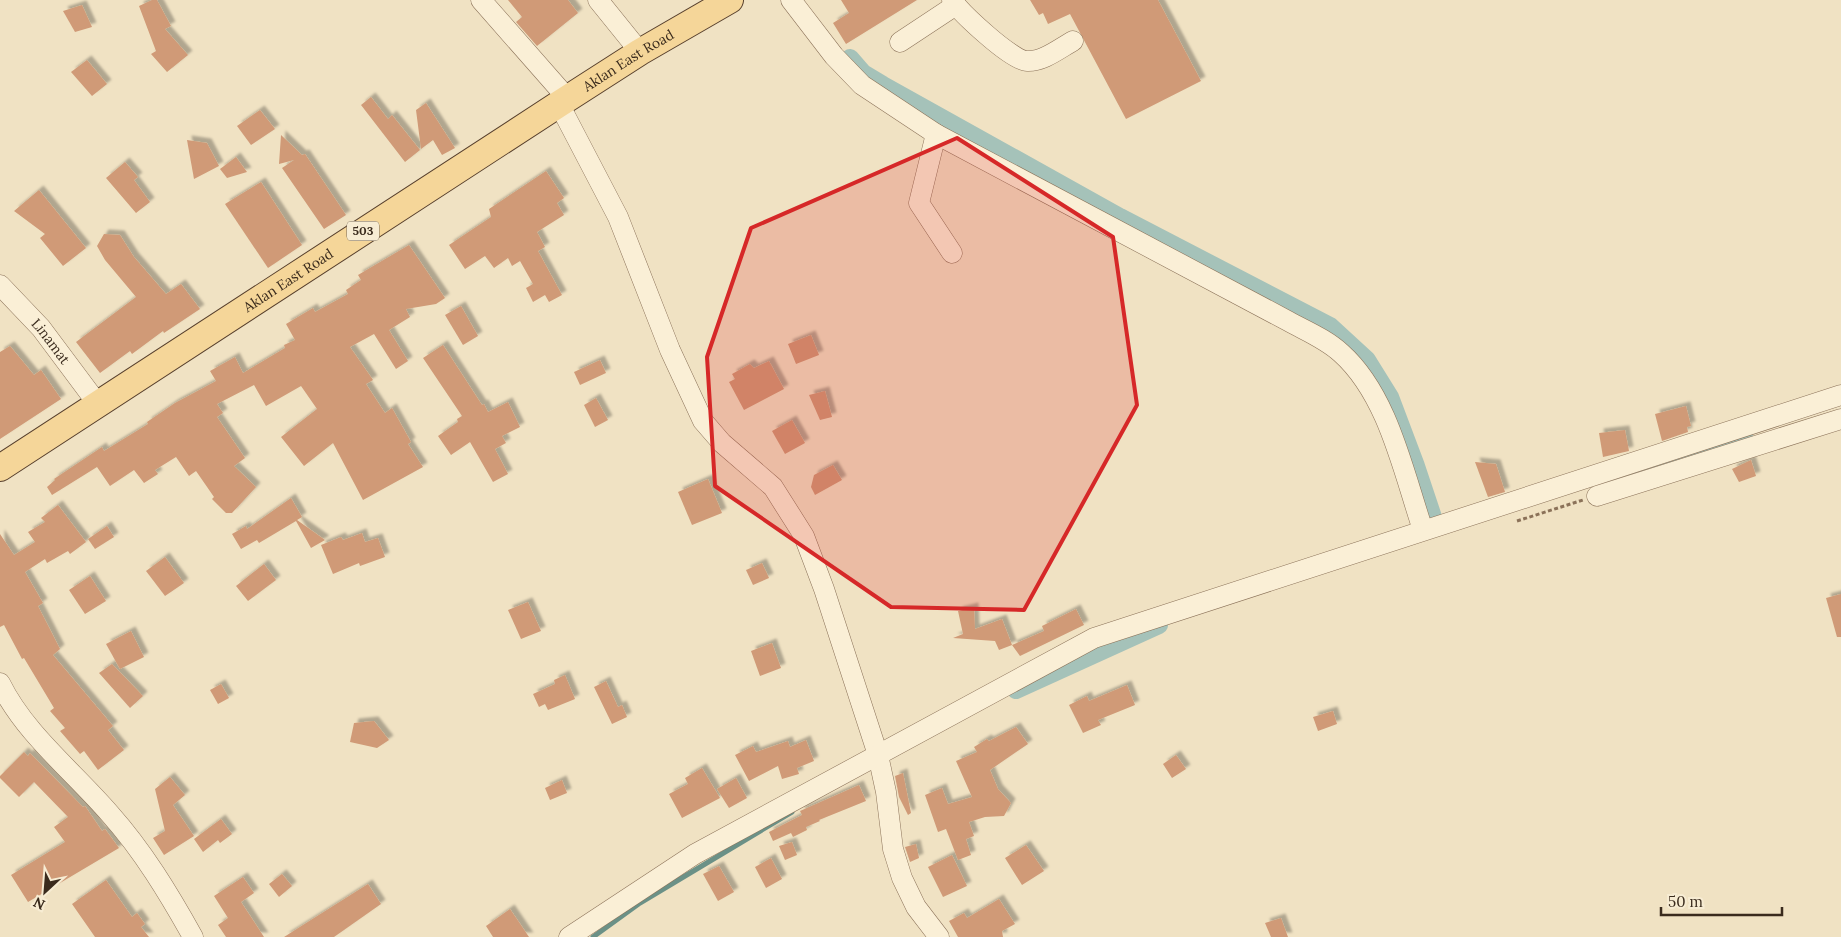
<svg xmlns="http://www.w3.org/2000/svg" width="1841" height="937" viewBox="0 0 1841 937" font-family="Lora,serif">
  <defs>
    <filter id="shadow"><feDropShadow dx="4.5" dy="-4.5" stdDeviation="1" flood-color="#0004"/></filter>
  </defs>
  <rect width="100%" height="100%" fill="#f0e2c3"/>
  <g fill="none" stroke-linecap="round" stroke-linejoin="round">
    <polyline stroke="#6b9187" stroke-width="5" points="593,937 640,903 792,812"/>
    <g stroke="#a5c2b9" stroke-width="18">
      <polyline points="850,58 863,73 883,85 1120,217 1330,326 1367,360 1390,397 1416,466 1433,517"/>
      <polyline points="1610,480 1745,439"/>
      <polyline points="1016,690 1159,625"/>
    </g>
  </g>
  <g fill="#d09a77" filter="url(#shadow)">
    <polygon points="152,0 157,0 171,26 165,29 188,55 167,72 151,54 156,51 139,6"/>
    <polygon points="508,0 568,0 578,13 537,46 516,22 522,17"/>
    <polygon points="841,0 917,0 846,44 833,23 849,13"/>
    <polygon points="1030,0 1158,0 1201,81 1126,119 1070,14 1048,24 1043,13 1039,15"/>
    <polygon points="82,5 92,27 75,32 63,11"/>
    <polygon points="87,60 107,84 92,96 71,72"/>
    <polygon points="371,97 388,119 392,115 420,150 405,162 361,105"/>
    <polygon points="426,103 455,148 442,155 433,140 421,149 416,110"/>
    <polygon points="260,110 275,129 251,145 237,126"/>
    <polygon points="281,135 302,155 305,154 346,215 324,229 282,168 294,160 279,164"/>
    <polygon points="187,140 207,143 219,166 194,179"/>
    <polygon points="236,157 247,172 227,178 220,169"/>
    <polygon points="125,162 138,177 134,180 150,202 136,213 106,178"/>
    <polygon points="546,171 564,198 557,203 564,215 537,232 545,247 538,251 562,295 549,302 545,295 533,302 526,288 533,284 520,261 512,266 508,258 494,268 485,256 465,269 449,245 491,217 489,209"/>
    <polygon points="261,182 302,245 268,268 225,204"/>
    <polygon points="39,190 86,248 63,266 40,238 45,234 14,211"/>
    <polygon points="104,234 120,235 134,257 166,294 181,284 200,309 164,333 163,331 132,354 130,351 100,373 76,342 136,297 105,260 97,246"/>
    <polygon points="409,245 445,298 436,304 406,309 410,317 389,330 408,361 396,369 374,334 350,347 373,380 366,384 385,413 392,408 411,442 408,444 423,467 363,500 333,443 304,466 281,437 317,409 301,386 266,406 254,385 217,404 223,413 217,417 245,458 234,466 256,487 232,513 226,513 212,499 214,497 196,471 189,476 176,457 155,470 158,474 144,483 134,470 110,486 97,467 52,495 47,487 55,480 54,479 102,447 104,451 148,424 147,422 175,403 216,381 210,371 235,357 243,373 285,348 284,345 295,340 286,324 313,308 315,312 348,294 346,290 361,280 358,275"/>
    <polygon points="461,306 478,336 463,345 445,315"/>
    <polygon points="811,335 819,355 796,364 788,344"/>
    <polygon points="443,345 482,405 484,404 488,412 508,402 520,427 502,436 506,443 495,449 508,474 493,482 470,442 451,455 438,436 458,422 457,419 462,416 423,358"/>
    <polygon points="10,346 34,375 41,370 61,399 0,439 0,352"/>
    <polygon points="600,360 606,373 580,385 574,372"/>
    <polygon points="769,361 784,389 744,410 729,382 735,379 732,374 750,364 754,368"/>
    <polygon points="825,391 832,417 820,420 809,395"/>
    <polygon points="596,398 608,420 595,427 584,405"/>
    <polygon points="1686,406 1691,426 1687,427 1688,432 1662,441 1655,414"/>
    <polygon points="792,420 805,443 785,454 772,431"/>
    <polygon points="1625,430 1629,451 1603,457 1599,433"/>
    <polygon points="1751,460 1756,476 1739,482 1732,469"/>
    <polygon points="1475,462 1496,464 1505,492 1488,497"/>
    <polygon points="833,465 842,480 815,495 811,487 814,475"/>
    <polygon points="708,479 722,513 692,525 678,492"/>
    <polygon points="291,498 302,517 297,520 325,540 311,548 296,521 259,543 257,540 241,549 232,534 246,526 247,529"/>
    <polygon points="58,505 86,542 70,554 68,551 47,563 45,559 25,572 43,603 38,606 60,649 53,655 113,726 108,730 124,750 98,770 84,751 80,754 60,731 65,728 50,711 54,708 24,658 22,659 4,625 0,627 0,534 14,555 35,542 28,532 45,522 41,518"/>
    <polygon points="107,526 114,537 95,549 88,539"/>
    <polygon points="362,533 365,542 378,538 385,557 360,566 359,563 333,574 321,545 341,537 343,540"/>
    <polygon points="165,557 184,583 165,596 146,571"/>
    <polygon points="762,563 769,578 753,585 746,570"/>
    <polygon points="264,564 276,580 248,601 236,586"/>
    <polygon points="90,576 106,601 85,614 69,590"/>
    <polygon points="1841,594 1841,637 1837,637 1826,598"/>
    <polygon points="528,602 541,631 521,639 508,610"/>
    <polygon points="974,607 975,629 1002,619 1012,645 999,650 995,641 953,638 963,634 958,611"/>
    <polygon points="1076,609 1084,625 1020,656 1012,645 1044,631 1042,626"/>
    <polygon points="131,631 144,657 120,669 106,644"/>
    <polygon points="772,643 781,668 760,676 751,651"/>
    <polygon points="112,664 143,696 130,708 99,673"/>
    <polygon points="565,675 575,699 548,710 545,704 539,707 533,694 555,684 554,680"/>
    <polygon points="606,681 618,707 622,705 627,717 612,724 594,687"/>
    <polygon points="221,684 229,698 218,704 210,690"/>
    <polygon points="1127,685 1135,705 1098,720 1101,725 1083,733 1069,705 1087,696 1089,701"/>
    <polygon points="1333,711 1337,724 1318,731 1313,717"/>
    <polygon points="374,721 389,740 377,748 350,742 354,723"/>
    <polygon points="1016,727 1028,744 990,770 998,789 1011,803 1004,816 985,817 969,822 974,836 966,839 971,855 958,860 946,829 938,832 925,795 942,788 948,804 972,797 956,761 977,752 974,747 987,739 989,741"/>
    <polygon points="806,740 814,761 797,768 799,774 782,779 778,766 749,781 735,755 753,746 756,752 788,741 790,747"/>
    <polygon points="24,752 28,756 30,753 83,807 85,806 102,831 105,829 119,848 28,902 11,875 65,842 54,827 68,817 34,782 19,797 0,778 0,776"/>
    <polygon points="1176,755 1186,769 1172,778 1163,764"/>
    <polygon points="702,768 720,798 682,818 669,794 688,784 685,778"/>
    <polygon points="903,773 911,813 908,815 899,797 895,776"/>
    <polygon points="170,777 185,795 173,805 194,836 164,855 153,838 165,831 155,789"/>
    <polygon points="736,778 747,798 729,808 717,789"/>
    <polygon points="562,780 567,793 550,800 545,788"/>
    <polygon points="859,785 866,801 819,820 820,821 806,827 807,830 793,837 791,833 773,841 769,832 802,815 800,811"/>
    <polygon points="221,819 232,834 220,843 218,840 203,852 194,839"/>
    <polygon points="792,842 797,855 785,860 779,846"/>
    <polygon points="916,844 919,858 910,862 905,847"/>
    <polygon points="1026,845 1044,871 1022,885 1005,858"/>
    <polygon points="952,855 967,886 943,897 928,867"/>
    <polygon points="771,858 782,879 766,888 755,867"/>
    <polygon points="719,866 734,892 718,901 703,874"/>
    <polygon points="282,874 292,886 279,897 269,884"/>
    <polygon points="243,877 254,893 241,902 264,937 226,937 218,925 228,918 214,896"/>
    <polygon points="106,880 132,917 137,913 145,924 141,927 149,937 95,937 72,904"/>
    <polygon points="368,884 381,904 334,937 284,937"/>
    <polygon points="999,899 1015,924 1002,931 1003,937 958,937 949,921 964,913 967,918"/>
    <polygon points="510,909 529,937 493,937 486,926"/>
    <polygon points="1281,918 1288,937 1271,937 1265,923"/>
  </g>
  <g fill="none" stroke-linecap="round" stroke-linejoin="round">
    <defs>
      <g id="minor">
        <polyline points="481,0 568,99"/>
        <polyline points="598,0 640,52"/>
        <path d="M791 0 834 56 862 85 936 134 1288 321C1306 331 1326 339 1341 353 1388 395 1403 471 1423 530"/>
        <path d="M952 0C961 13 1012 61 1027 61 1043 62 1060 48 1073 41"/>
        <polyline points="900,42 956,5"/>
        <polyline points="559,104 618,217 670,350 703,421 722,443 773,487 804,536 824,589 878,755 886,792 893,849 902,878 916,907 939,937"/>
        <polyline points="936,134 919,203 952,253"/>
        <path id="s1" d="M0 285 41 328 97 403"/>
        <polyline points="1597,496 1841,419"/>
        <path d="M0 683C25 734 73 771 110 814 143 851 169 894 193 937"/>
        <polyline points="569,937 695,854 1094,638 1841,395"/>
      </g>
      <g id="major">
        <path id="s2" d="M0 468 559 104 640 52 730 0"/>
      </g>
    </defs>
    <use href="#minor" stroke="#8b7259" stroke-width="21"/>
    <use href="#major" stroke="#58402d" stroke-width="28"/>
    <polyline stroke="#8b7259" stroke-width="3" stroke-dasharray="4 2.5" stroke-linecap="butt" points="1517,521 1583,500"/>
    <use href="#minor" stroke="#faefd6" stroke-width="20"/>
    <use href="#major" stroke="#f5d699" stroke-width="26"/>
  </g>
  <path fill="#d62828" fill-opacity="0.2" stroke="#d62828" stroke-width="4" stroke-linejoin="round" d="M957 138 1113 237 1137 405 1024 610 891 607 715 486 707 357 751 228Z"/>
  <g text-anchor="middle" stroke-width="5" stroke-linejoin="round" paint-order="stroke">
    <rect fill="#f7ecd3" stroke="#736554" stroke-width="1" x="347" y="221.5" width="32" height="19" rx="4"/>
    <g font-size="12" font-weight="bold" fill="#3a2b1d">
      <text x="363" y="235">503</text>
    </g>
    <g font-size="14" fill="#3a2b1d" stroke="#f7ecd3">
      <text dy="5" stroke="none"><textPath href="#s2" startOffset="749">Aklan East Road</textPath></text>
      <text dy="5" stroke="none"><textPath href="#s2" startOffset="344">Aklan East Road</textPath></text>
      <text dy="5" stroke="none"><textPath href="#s1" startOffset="76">Linamat</textPath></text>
    </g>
  </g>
  <g transform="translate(45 892) rotate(206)" stroke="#f7ecd3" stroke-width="4" paint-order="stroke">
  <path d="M0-4L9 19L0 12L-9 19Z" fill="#3a2b1d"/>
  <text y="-8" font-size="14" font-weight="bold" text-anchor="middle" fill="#3a2b1d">N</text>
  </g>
  <path d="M1661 907v8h121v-8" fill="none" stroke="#3a2b1d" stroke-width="2.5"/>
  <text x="1668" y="907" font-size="15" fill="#3a2b1d" stroke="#f7ecd3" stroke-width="4" paint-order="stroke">50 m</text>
</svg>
